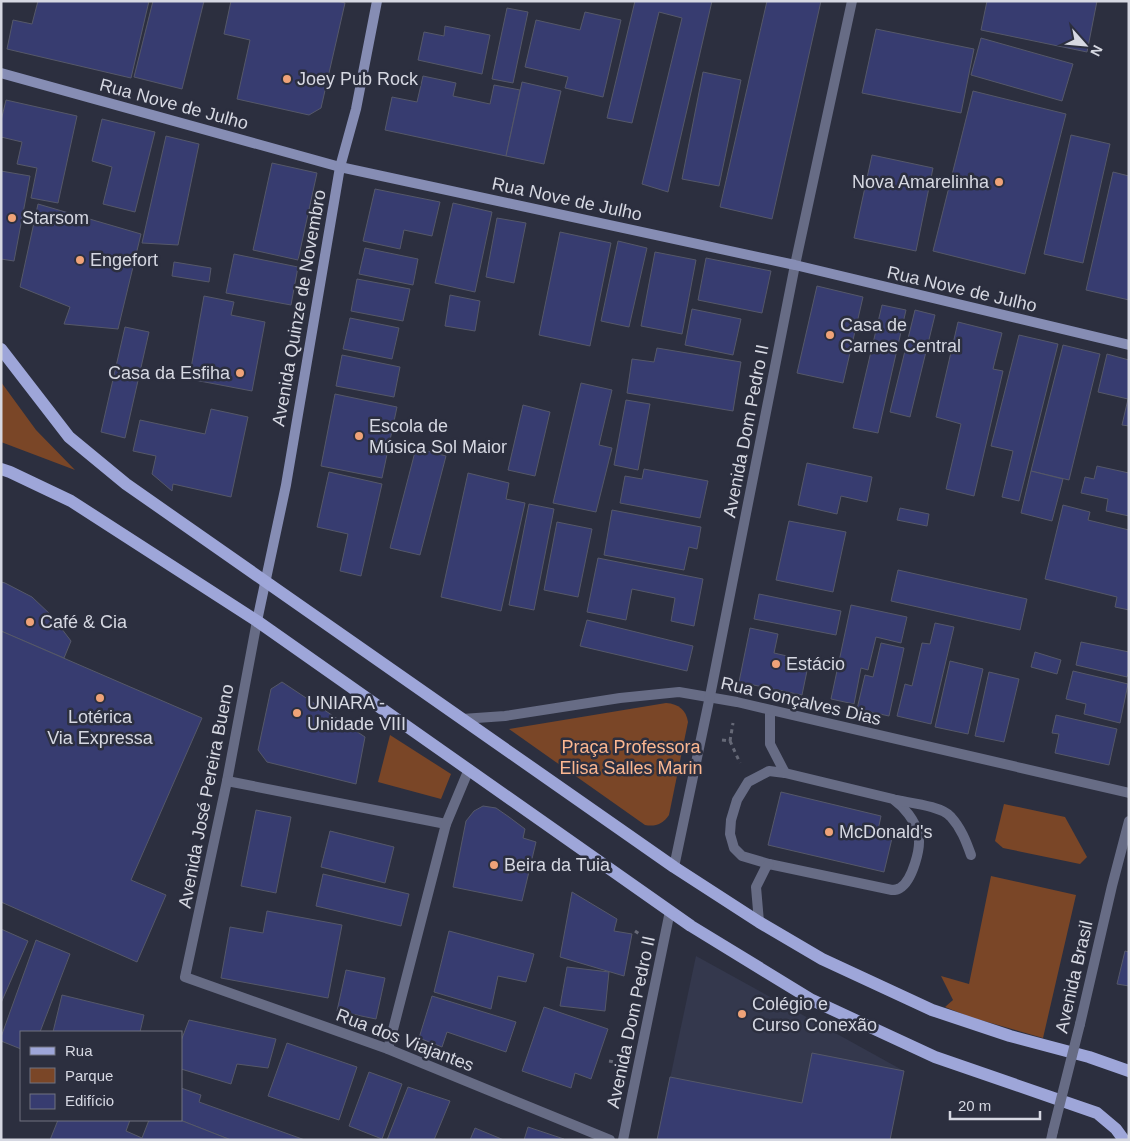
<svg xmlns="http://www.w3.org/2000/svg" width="1130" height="1141" viewBox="0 0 1130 1141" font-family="Helvetica,sans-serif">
  <rect width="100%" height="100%" fill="#2c2f3f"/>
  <polygon fill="#34384d" points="696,956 904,1071 890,1140 657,1140"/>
  <g fill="#7a4627">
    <polygon points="1,382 36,430 75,470 1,442"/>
    <path d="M666 703C679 704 686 710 688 722L669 815C663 824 655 827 645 825L509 729Z"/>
    <polygon points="390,735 451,774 441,799 378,782"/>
    <polygon points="1004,804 1065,817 1087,857 1080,864 1003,848 995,841"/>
    <polygon points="991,876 1076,895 1043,1038 970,1017 945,1007 953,1000 941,976 969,984"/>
  </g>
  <g fill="#373c70" stroke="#555869">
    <polygon points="38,1 149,1 131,78 7,49 13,20 32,24"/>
    <polygon points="153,1 204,1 182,89 134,77"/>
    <polygon points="231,1 337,1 345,3 321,108 309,115 237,99 250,40 224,34"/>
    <polygon points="635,1 712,1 668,192 642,184 682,18 659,12 632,123 607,118"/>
    <polygon points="767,1 821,1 772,219 720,207"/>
    <polygon points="987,1 1097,1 1087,52 981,30"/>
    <polygon points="507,8 528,12 513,83 492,79"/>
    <polygon points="585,12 621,20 603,97 565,88 568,77 525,67 536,20 580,30"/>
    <polygon points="445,26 490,35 482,74 418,60 424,32 444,36"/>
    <polygon points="876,29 974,49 961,113 862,93"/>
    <polygon points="981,38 1073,64 1062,101 971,75"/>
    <polygon points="703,72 741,80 719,186 682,179"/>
    <polygon points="423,76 456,83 453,96 490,104 494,85 520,90 506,156 385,130 392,97 417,102"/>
    <polygon points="522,82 561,91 544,164 506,156"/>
    <polygon points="973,91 1066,114 1025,274 933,251"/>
    <polygon points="6,100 77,116 58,203 31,198 37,168 17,164 22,142 1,137 1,121"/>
    <polygon points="102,119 155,132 135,212 103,204 112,167 92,161"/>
    <polygon points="1071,135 1110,144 1083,263 1044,254"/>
    <polygon points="166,136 199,144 178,245 142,243"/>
    <polygon points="872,155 933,168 916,251 854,238"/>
    <polygon points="272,163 317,173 298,260 253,250"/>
    <polygon points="1,171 30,176 14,261 1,259"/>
    <polygon points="1113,172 1129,176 1129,300 1086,290"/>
    <polygon points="375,189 440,202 432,236 404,230 400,249 363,241"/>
    <polygon points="453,203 492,212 475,292 435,283"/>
    <polygon points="38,204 141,234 118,329 64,324 70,307 20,287"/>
    <polygon points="497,218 526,223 514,283 486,277"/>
    <polygon points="560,232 611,243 590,346 539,335"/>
    <polygon points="618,241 647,248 629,327 601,321"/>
    <polygon points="365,248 418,259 413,285 359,274"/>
    <polygon points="655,252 696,260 682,334 641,326"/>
    <polygon points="234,254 298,267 291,305 226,293"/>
    <polygon points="706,258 771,271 762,313 698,300"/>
    <polygon points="174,262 211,268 209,282 172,276"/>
    <polygon points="357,279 410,289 403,321 351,311"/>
    <polygon points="817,286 863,297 843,383 797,373"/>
    <polygon points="450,295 480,301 475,331 445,326"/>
    <polygon points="204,296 234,302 231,315 265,322 252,391 189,379"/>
    <polygon points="882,305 906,310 878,433 853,428"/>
    <polygon points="692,309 741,319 733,355 685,345"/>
    <polygon points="915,310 935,315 910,417 890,412"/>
    <polygon points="350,318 399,328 392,359 343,349"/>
    <polygon points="958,322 1002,333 993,369 1003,371 974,496 946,489 961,424 936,417"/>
    <polygon points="125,327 149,332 125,438 101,432"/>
    <polygon points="1019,335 1058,344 1019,501 1002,497 1013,451 991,446"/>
    <polygon points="1063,345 1100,354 1069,480 1031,471"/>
    <polygon points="657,348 741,362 733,411 627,393 632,359 654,362"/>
    <polygon points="1107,354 1129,360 1129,426 1122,425 1128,399 1098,392"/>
    <polygon points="342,355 400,367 394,397 336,386"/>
    <polygon points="581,383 612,390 599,445 612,448 596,512 553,503"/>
    <polygon points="335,394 397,407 382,478 321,466"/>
    <polygon points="626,400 650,404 638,470 614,465"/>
    <polygon points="523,405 550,412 535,476 508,470"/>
    <polygon points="211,409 248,417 231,497 173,484 172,491 152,474 156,456 133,451 140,420 205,434"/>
    <polygon points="416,448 446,456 420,555 390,548"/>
    <polygon points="807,463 872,477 867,502 841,496 837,514 798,505"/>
    <polygon points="1097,466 1129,473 1129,516 1106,511 1108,499 1081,493 1085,477 1094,479"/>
    <polygon points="644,469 708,481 700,518 620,503 625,476 642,479"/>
    <polygon points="1031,471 1063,479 1052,521 1021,513"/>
    <polygon points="329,472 382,484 361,576 340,571 348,534 317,527"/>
    <polygon points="468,473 509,483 506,499 525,503 501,611 441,597"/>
    <polygon points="529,504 554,509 534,610 509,605"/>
    <polygon points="1063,505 1090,512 1088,520 1129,530 1129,610 1115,607 1117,597 1045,579"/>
    <polygon points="900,508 929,514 927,526 897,520"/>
    <polygon points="612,510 701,527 697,549 689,547 684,570 604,555"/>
    <polygon points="789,521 846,532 833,592 776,580"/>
    <polygon points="557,522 592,529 578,597 544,590"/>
    <polygon points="598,558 703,579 694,626 671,621 675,598 632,589 626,620 587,612"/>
    <polygon points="898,570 1027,599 1020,630 891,601"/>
    <polygon points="1,582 5,583 32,597 52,616 71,641 64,658 1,631"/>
    <polygon points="759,594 841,611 836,635 754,619"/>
    <polygon points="851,605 907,617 901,643 876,637 868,670 861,668 854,704 831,699"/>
    <polygon points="587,620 693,646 687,671 580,646"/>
    <polygon points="935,623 954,627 931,724 897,716 905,684 912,686 922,643 930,644"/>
    <polygon points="750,628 778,634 774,653 809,661 802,695 739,682"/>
    <polygon points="1,631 202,718 131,880 166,895 137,962 1,902"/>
    <polygon points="1081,642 1129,652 1129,671 1127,677 1076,665"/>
    <polygon points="881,643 904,648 889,716 857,709 865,675 873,677"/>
    <polygon points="1035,652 1061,660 1057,674 1031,667"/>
    <polygon points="950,661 983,669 968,734 935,727"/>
    <polygon points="1073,671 1128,684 1120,723 1084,714 1086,704 1066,699"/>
    <polygon points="989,672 1019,679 1004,742 975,736"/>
    <polygon points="282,682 365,737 356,784 267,762 258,750 271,689"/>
    <polygon points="1056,715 1117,729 1109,765 1055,753 1059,734 1052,733"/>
    <polygon points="781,792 881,816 878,830 893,834 884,872 768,845"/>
    <polygon points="483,806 496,808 509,817 525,829 523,838 536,842 522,901 453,887 466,821 474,811"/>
    <polygon points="256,810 291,817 276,893 241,886"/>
    <polygon points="330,831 394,847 385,883 321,867"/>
    <polygon points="323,874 409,894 401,926 316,906"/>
    <polygon points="572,892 617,919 614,931 632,934 624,976 560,957"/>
    <polygon points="267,911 342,925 328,998 221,978 230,927 263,933"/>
    <polygon points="1,929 28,941 1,1003"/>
    <polygon points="449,931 534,954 526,982 498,976 491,1009 434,992"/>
    <polygon points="36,940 70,954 40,1032 21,1032 21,1049 1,1041 1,1037"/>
    <polygon points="1125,951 1129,952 1129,986 1117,984"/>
    <polygon points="567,967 609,972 605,1011 560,1006"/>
    <polygon points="346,970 385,978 376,1019 337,1011"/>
    <polygon points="62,995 144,1015 140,1032 53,1032"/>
    <polygon points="432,996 516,1022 506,1052 447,1032 442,1047 419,1038"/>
    <polygon points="544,1007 608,1029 591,1079 575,1073 571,1088 522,1071"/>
    <polygon points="189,1020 276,1039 268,1068 237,1064 231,1084 181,1069 181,1041"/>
    <polygon points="287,1043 357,1067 339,1120 268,1096"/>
    <polygon points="812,1053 904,1071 890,1140 657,1140 670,1077 802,1103"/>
    <polygon points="369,1072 402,1084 382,1139 349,1126"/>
    <polygon points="408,1087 450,1101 434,1140 387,1140"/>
    <polygon points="181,1088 201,1095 199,1102 305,1140 231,1140 180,1120 181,1120"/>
    <polygon points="58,1120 130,1120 126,1131 142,1138 149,1120 180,1120 231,1140 50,1140"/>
    <polygon points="528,1127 564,1139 564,1140 524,1140"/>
    <polygon points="475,1128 504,1140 470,1140"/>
  </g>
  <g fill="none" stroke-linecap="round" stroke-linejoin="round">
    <g stroke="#666977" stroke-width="3" stroke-dasharray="4 4" stroke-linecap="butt">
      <polyline points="722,740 730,741 733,723"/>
      <polyline points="730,741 740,763"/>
      <polyline points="635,931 645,938"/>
      <polyline points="609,1061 619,1063"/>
    </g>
    <g stroke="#676c85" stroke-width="10">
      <polyline points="770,710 770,744 785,773"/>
      <path d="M769 771 785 773 893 799C904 807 915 820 918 834 922 847 912 881 900 888 897 890 895 890 892 890L769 864 742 856 734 848 730 834 731 820 737 800 748 782Z"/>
      <path d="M896 800C910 803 942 806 951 817 961 828 966 841 971 855"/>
      <polyline points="759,922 756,887 766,867 769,864"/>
    </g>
    <g stroke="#676c85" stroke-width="10">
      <polyline points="257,621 227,781 185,977 388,1049 610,1140"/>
      <polyline points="462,719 505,716 620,698 679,692 737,702 1129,793"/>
      <polyline points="227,781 446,824"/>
      <polyline points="674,867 710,696 795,265 852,1"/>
      <polyline points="1080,1024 1112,886 1129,821"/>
      <polyline points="388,1049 446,824 469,769"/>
      <polyline points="623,1140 670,911"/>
      <polyline points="1051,1140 1053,1131"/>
    </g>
    <g stroke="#868db4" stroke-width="10">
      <polyline points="1,73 340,167 795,265 1129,345"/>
      <polyline points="257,621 286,485 340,167 356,109 377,1"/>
    </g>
    <g stroke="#9ea6d9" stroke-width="12">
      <polyline points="1,349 69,437 126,484 674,867 759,922 822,959 932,1010 1010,1036 1089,1057 1129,1071"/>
      <polyline points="1,469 10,472 71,501 257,621 691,926 812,1000 935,1057 1097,1113 1116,1129 1124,1140"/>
    </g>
    <polyline stroke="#676c85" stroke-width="10" points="1053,1131 1080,1024"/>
  </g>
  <g fill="#efa378" stroke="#2c2f3f" stroke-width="2">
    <circle cx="287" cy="79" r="5"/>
    <circle cx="999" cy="182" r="5"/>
    <circle cx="12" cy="218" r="5"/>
    <circle cx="80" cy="260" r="5"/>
    <circle cx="830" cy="335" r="5"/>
    <circle cx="240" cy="373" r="5"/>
    <circle cx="359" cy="436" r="5"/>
    <circle cx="30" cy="622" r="5"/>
    <circle cx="776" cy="664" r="5"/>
    <circle cx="100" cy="698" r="5"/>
    <circle cx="297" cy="713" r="5"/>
    <circle cx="829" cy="832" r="5"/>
    <circle cx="494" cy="865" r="5"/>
    <circle cx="742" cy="1014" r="5"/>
  </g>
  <g text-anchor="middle" stroke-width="5" stroke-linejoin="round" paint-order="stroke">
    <g font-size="18" fill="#d6d8e2" stroke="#2c2f3f" text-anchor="start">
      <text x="297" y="85">Joey Pub Rock</text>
      <text x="989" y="188" text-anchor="end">Nova Amarelinha</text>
      <text x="22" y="224">Starsom</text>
      <text x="90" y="266">Engefort</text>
      <text x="840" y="331">Casa de<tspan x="840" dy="21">Carnes Central</tspan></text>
      <text x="230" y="379" text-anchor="end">Casa da Esfiha</text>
      <text x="369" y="432">Escola de<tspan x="369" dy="21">Música Sol Maior</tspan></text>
      <text x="40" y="628">Café &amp; Cia</text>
      <text x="786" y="670">Estácio</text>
      <text x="307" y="709">UNIARA -<tspan x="307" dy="21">Unidade VIII</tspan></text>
      <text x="100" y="723" text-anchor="middle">Lotérica<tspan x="100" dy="21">Via Expressa</tspan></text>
      <text x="839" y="838">McDonald's</text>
      <text x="504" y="871">Beira da Tuia</text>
      <text x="752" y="1010">Colégio e<tspan x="752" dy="21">Curso Conexão</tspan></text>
    </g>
    <g font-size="18" fill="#d6d8e2" stroke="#2c2f3f">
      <text transform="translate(174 104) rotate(15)" y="6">Rua Nove de Julho</text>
      <text transform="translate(567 199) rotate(12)" y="6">Rua Nove de Julho</text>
      <text transform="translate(962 289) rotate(13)" y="6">Rua Nove de Julho</text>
      <text transform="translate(299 308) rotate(-80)" y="6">Avenida Quinze de Novembro</text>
      <text transform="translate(746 431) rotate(-79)" y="6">Avenida Dom Pedro II</text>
      <text transform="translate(801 701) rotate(13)" y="6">Rua Gonçalves Dias</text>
      <text transform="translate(206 796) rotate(-79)" y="6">Avenida José Pereira Bueno</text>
      <text transform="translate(1074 977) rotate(-77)" y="6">Avenida Brasil</text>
      <text transform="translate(631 1022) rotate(-78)" y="6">Avenida Dom Pedro II</text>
      <text transform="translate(405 1040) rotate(21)" y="6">Rua dos Viajantes</text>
    </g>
    <g font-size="18" fill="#fbb791" stroke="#2c2f3f">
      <text x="631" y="753">Praça Professora<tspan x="631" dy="21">Elisa Salles Marin</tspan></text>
    </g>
  </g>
  <rect width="1130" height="1141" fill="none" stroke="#d6d8e2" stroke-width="5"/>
  <rect x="20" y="1031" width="162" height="90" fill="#2c2f3f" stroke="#707380"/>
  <rect x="30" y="1047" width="25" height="8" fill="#9ea6d9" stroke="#707380"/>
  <text x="65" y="1056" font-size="15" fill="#d6d8e2">Rua</text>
  <rect x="30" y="1068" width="25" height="15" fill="#7a4627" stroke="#707380"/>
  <text x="65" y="1081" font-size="15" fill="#d6d8e2">Parque</text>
  <rect x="30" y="1094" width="25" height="15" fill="#373c70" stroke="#707380"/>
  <text x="65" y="1106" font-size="15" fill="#d6d8e2">Edifício</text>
  <g transform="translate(1085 45) rotate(117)" stroke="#2c2f3f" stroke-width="4" paint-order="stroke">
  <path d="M0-4L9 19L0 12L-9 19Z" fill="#d6d8e2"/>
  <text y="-8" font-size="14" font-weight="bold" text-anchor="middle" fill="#d6d8e2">N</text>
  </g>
  <path d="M950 1111v8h90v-8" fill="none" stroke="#d6d8e2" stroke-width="2.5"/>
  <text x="958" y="1111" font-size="15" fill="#d6d8e2" stroke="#2c2f3f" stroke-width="4" paint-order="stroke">20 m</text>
</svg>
